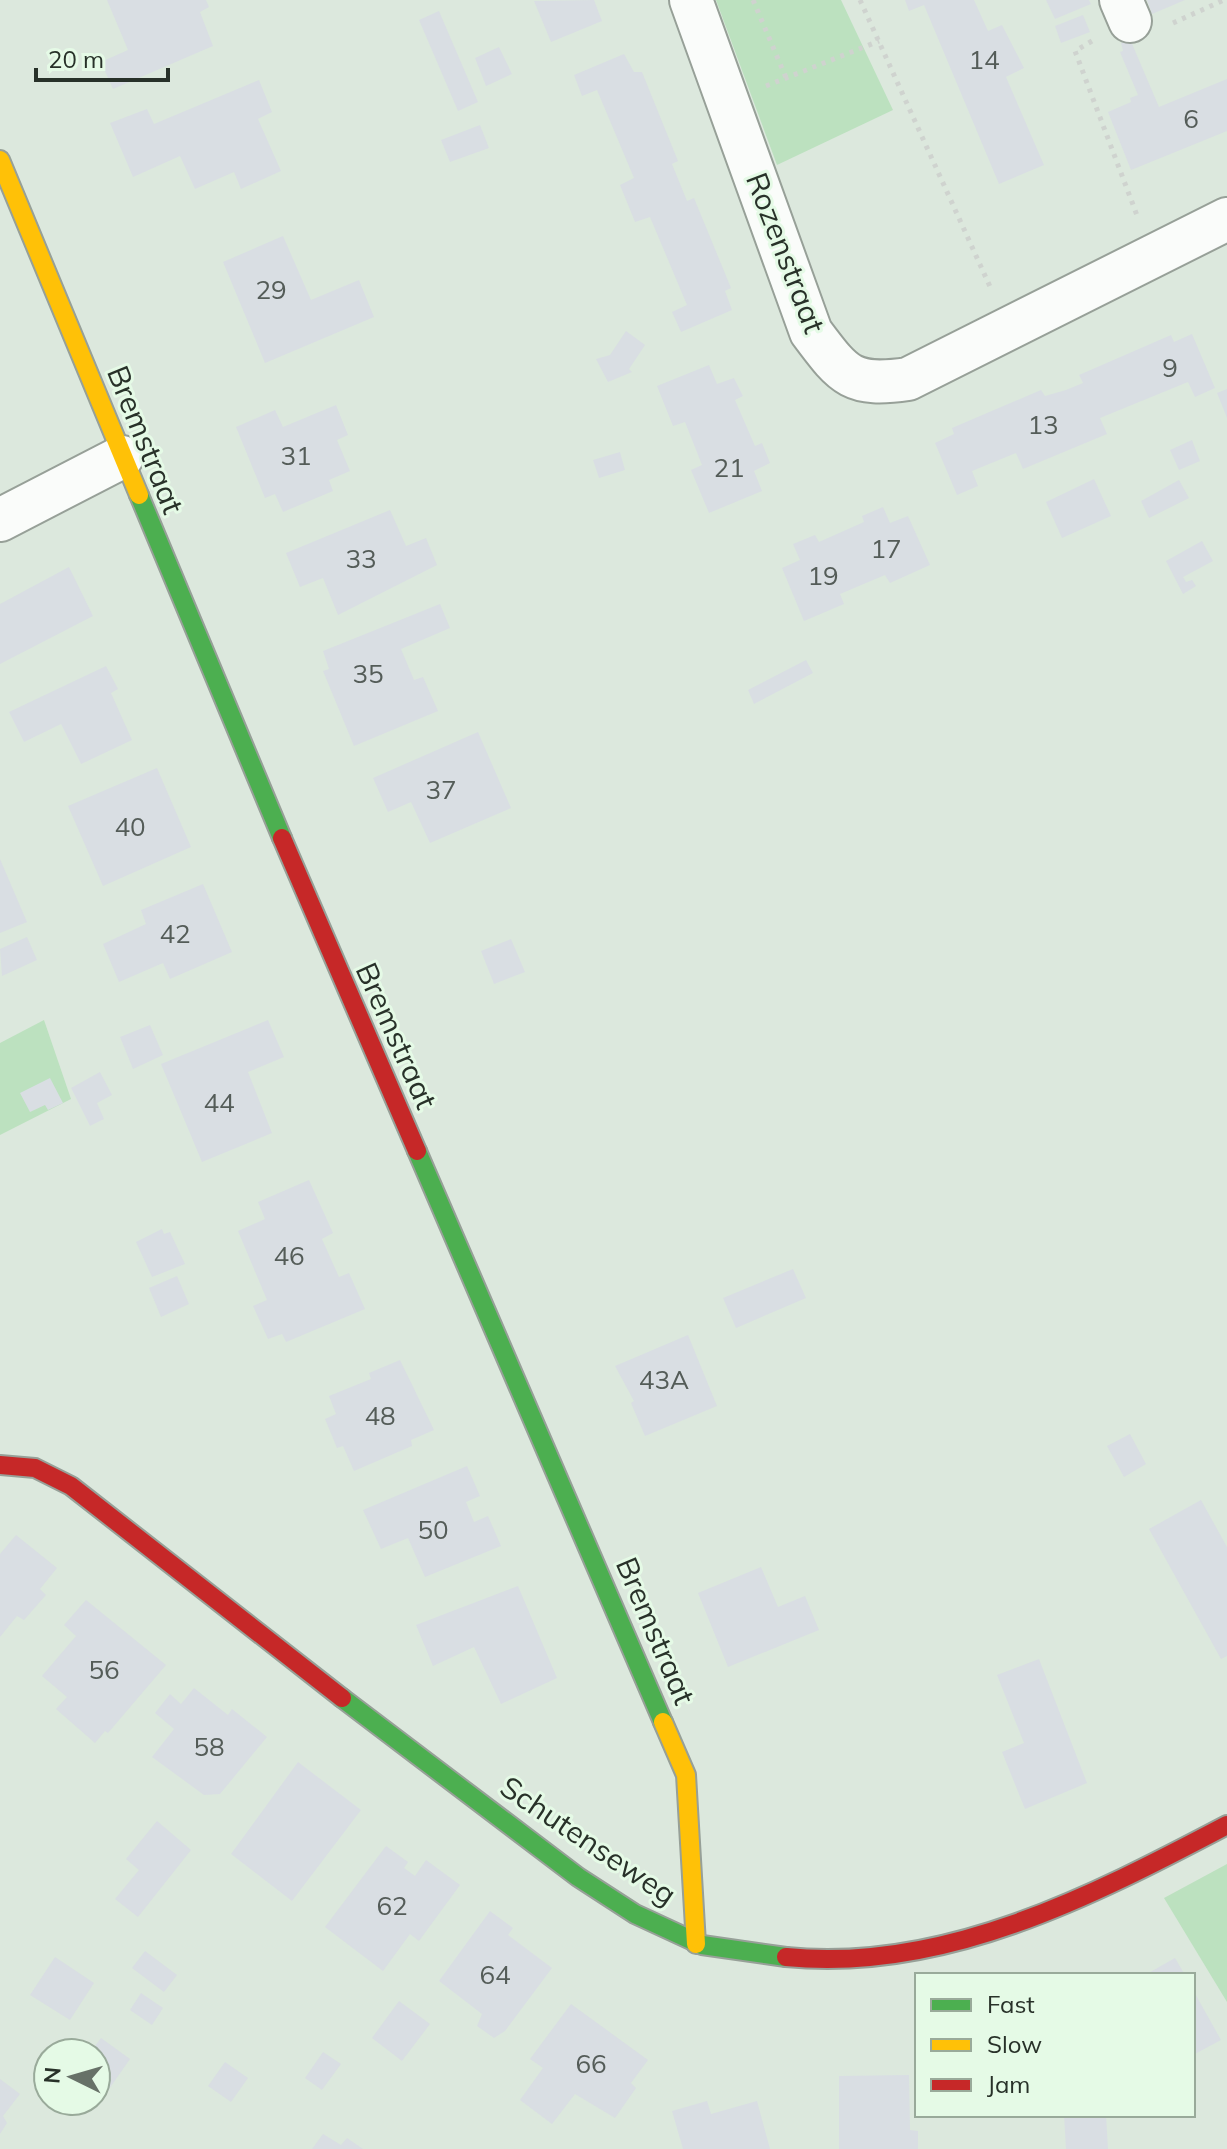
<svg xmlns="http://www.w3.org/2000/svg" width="1227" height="2149" viewBox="0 0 1227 2149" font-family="Mulish,sans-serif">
  <rect width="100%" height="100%" fill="#dce8dd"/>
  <g fill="#bce1bf">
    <polygon points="716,0 841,0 893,110 777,165"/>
    <polygon points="44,1020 71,1099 0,1135 0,1043"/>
    <polygon points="1227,1864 1227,2002 1164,1898"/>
  </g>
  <g fill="#d9dee3">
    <polygon points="107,0 206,0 209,7 200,12 213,46 113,89 101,62 128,50"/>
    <polygon points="594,0 602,21 551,42 534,1"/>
    <polygon points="905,0 974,0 988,31 1002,25 1024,68 1006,77 1044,165 999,184 924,5 909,11"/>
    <polygon points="1046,0 1089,0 1091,4 1055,19"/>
    <polygon points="1147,0 1185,0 1152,14"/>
    <polygon points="439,11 478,102 458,111 419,20"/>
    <polygon points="1083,15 1090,32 1061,43 1055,26"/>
    <polygon points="1130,39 1159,107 1227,79 1227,131 1131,170 1108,112 1131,102 1130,98 1138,95 1120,52 1123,51 1121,43"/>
    <polygon points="499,47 512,74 486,86 475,58"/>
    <polygon points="624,54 634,72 642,72 678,161 672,164 687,201 694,198 731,288 725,291 732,310 681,332 672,312 687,305 650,217 635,222 620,185 634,178 597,90 582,96 574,75"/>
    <polygon points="259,80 272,112 258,119 281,171 241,189 234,172 195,189 180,156 133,177 110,123 147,109 154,124"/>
    <polygon points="480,125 489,148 450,162 441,140"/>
    <polygon points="283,236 311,300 359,280 374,317 265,363 223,262"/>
    <polygon points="626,331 645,345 629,369 632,372 608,382 596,359 610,355"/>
    <polygon points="1192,334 1215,388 1195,397 1188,382 1100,418 1107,434 1023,469 1016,453 972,471 978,486 957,495 935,443 954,434 952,428 1041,390 1045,396 1066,390 1083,383 1079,375 1171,335 1174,342"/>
    <polygon points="709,365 717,384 734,378 743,396 735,400 755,446 762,443 770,463 754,471 762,491 709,513 691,470 702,465 685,422 673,426 657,386"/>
    <polygon points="1227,389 1227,418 1217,393"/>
    <polygon points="336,405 348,435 337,440 350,471 329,480 333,491 283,512 275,494 265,498 236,427 275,410 283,427"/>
    <polygon points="1192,440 1200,461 1179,470 1170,450"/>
    <polygon points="620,452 625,470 599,478 593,460"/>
    <polygon points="1094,479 1111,516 1062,538 1046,502"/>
    <polygon points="1179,480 1189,498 1149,518 1141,501"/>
    <polygon points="883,507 890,523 908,516 930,565 890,583 885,575 840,594 844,604 804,621 782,568 800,560 793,544 815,535 819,542 864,522 862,516"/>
    <polygon points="390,510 406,546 426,538 437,565 338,615 323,578 300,587 286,553"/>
    <polygon points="1202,541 1213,561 1183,577 1186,582 1192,580 1196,586 1183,594 1166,561"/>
    <polygon points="69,567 93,616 0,664 0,604"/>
    <polygon points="440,604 450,628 401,649 414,680 423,677 438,711 354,746 323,671 329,669 323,651"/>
    <polygon points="806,660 813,673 754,704 748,690"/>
    <polygon points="106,666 118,689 111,693 132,740 81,764 61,724 24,742 9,712"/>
    <polygon points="478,732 511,808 430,843 411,802 388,812 373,778"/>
    <polygon points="157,768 191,847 103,886 68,806"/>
    <polygon points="0,859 27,922 0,933"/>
    <polygon points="203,884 232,952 170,979 163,963 119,982 103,944 146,924 141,910"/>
    <polygon points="27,937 37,960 2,976 0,949"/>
    <polygon points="511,939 525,972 494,984 481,951"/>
    <polygon points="268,1020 284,1057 248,1072 272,1133 202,1162 161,1064"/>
    <polygon points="150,1025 163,1055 133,1069 120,1037"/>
    <polygon points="100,1072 112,1095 97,1103 104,1119 90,1126 71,1088"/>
    <polygon points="50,1078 63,1103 48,1110 45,1105 30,1112 20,1093"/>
    <polygon points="309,1180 333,1233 322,1239 339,1277 349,1273 365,1309 286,1342 282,1334 268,1339 253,1306 267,1300 238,1231 265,1219 258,1202"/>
    <polygon points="162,1229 164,1234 170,1232 185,1264 152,1277 136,1242"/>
    <polygon points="793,1269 806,1298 736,1328 723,1298"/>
    <polygon points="177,1276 189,1304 161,1317 149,1288"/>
    <polygon points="688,1335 717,1406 645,1436 631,1403 634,1401 615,1366"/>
    <polygon points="400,1360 434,1430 411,1440 412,1446 354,1471 343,1446 337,1448 325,1419 336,1414 329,1396 371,1379 369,1373"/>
    <polygon points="1130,1434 1146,1464 1124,1477 1107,1446"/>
    <polygon points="467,1466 480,1496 466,1502 474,1522 488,1516 501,1546 425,1577 408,1538 381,1549 363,1510"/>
    <polygon points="1201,1500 1227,1547 1227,1656 1221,1659 1149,1529"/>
    <polygon points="16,1535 57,1568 40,1589 46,1595 24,1620 17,1616 0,1637 0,1554"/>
    <polygon points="761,1567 778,1607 805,1596 819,1630 728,1667 698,1593"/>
    <polygon points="518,1586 557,1678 501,1704 474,1647 433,1666 416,1625"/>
    <polygon points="86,1600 166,1665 108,1733 105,1731 95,1743 56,1709 67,1697 42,1676 76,1636 64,1625"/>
    <polygon points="1039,1659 1087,1783 1025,1809 1002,1752 1024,1743 997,1675"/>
    <polygon points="194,1688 228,1715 232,1709 267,1737 220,1794 204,1795 152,1757 174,1729 155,1713 170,1694 181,1704"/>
    <polygon points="298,1762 361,1810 292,1901 231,1854"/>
    <polygon points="157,1821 191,1850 138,1917 115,1899 139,1870 126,1859"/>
    <polygon points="386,1846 408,1862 404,1868 415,1876 426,1860 460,1885 419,1941 410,1934 383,1971 325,1927"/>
    <polygon points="490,1911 513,1928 508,1935 552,1968 505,2031 494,2038 477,2026 482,2014 439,1981"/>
    <polygon points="145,1951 177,1975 164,1992 132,1968"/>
    <polygon points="55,1957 94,1983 70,2020 30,1995"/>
    <polygon points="1175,1958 1185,1975 1145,1975"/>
    <polygon points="1193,1990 1221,2040 1193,2055"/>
    <polygon points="141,1993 163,2008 152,2025 130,2010"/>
    <polygon points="399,2001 430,2024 402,2061 372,2038"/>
    <polygon points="571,2004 648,2060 631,2083 636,2088 615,2118 575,2094 552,2124 520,2100 543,2068 530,2059"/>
    <polygon points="101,2038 130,2059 95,2109 84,2101 96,2101 96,2053 90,2053"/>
    <polygon points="323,2052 341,2064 322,2090 305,2078"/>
    <polygon points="225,2062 248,2078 231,2102 208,2086"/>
    <polygon points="909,2075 910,2130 918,2131 918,2149 839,2149 839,2076"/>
    <polygon points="0,2079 20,2094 3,2116 7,2123 0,2134"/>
    <polygon points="707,2101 711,2114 757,2101 770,2149 683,2149 672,2111"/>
    <polygon points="1064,2115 1106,2115 1108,2149 1066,2149"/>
    <polygon points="323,2134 341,2145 347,2138 363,2149 312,2149"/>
  </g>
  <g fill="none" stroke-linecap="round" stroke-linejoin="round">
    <defs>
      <g id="street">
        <path d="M691 0 811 332C844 376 851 387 908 379L1227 219"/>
        <polyline points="1121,0 1130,21"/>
        <polyline points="0,520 122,457"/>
      </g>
      <g id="fast">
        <polyline points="139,495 282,838"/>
        <polyline points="417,1151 663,1722"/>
        <polyline points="342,1698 578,1877 635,1914 702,1945 786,1957"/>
      </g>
      <g id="slow">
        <polyline points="0,160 139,495"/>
        <polyline points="663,1722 686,1775 696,1944"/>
      </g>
      <g id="jam">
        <polyline points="282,838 417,1151"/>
        <polyline points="0,1465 35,1468 71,1486 342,1698"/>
        <path d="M786 1957C943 1973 1092 1896 1227 1825"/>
      </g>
    </defs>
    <use href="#street" stroke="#97a098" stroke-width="46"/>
    <use href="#fast" stroke="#97a098" stroke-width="22"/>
    <use href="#slow" stroke="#97a098" stroke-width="22"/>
    <use href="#jam" stroke="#97a098" stroke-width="22"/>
    <g stroke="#cfd3cf" stroke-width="5" stroke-dasharray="4 6" stroke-linecap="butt">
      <polyline points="753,0 787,80"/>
      <polyline points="860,0 992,291"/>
      <polyline points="1173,23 1224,0"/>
      <polyline points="1092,41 1075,51 1138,218"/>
      <polyline points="766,86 879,41"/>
    </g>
    <use href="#street" stroke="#fafcfa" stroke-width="42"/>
    <use href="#fast" stroke="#4caf50" stroke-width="18"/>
    <use href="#slow" stroke="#ffc107" stroke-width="18"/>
    <use href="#jam" stroke="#c62828" stroke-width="18"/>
  </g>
  <g text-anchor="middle" stroke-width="6" stroke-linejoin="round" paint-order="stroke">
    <g font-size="26" fill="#545c58">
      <text x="984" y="69">14</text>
      <text x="1191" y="128">6</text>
      <text x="271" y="299">29</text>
      <text x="1170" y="377">9</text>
      <text x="1043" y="434">13</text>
      <text x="296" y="465">31</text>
      <text x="729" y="477">21</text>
      <text x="886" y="558">17</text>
      <text x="361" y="568">33</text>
      <text x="823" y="585">19</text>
      <text x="368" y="683">35</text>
      <text x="441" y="799">37</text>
      <text x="130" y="836">40</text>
      <text x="175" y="943">42</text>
      <text x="219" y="1112">44</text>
      <text x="289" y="1265">46</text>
      <text x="664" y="1389">43A</text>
      <text x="380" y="1425">48</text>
      <text x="433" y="1539">50</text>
      <text x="104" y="1679">56</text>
      <text x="209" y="1756">58</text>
      <text x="392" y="1915">62</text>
      <text x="495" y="1984">64</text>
      <text x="591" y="2073">66</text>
    </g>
    <g font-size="30" fill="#283129" stroke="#e5fae6">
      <text transform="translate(785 253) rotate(69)" y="10">Rozenstraat</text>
      <text transform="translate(145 440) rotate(68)" y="10">Bremstraat</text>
      <text transform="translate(396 1036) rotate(66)" y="10">Bremstraat</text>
      <text transform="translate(655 1631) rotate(67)" y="10">Bremstraat</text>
      <text transform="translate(588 1841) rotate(34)" y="10">Schutenseweg</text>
    </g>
  </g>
  <rect x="915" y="1973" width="280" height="144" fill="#e5fae6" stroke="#99aa9a" stroke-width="2"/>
  <rect x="931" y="1999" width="40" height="12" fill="#4caf50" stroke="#99aa9a" stroke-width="2"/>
  <text x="987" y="2013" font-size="24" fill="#283129">Fast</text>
  <rect x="931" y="2039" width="40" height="12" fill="#ffc107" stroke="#99aa9a" stroke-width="2"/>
  <text x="987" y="2053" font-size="24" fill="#283129">Slow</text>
  <rect x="931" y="2079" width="40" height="12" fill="#c62828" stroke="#99aa9a" stroke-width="2"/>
  <text x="987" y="2093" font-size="24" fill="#283129">Jam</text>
  <g transform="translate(72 2077) rotate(275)"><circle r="38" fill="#e5fae6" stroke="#99aa9a" stroke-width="2"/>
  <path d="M0-6L14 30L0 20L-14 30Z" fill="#677168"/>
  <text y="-12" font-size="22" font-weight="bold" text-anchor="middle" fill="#283129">N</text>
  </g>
  <path d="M36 68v12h132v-12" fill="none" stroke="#283129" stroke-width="4"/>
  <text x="48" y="68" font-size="24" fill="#283129" stroke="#e5fae6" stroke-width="6" paint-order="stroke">20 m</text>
</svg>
